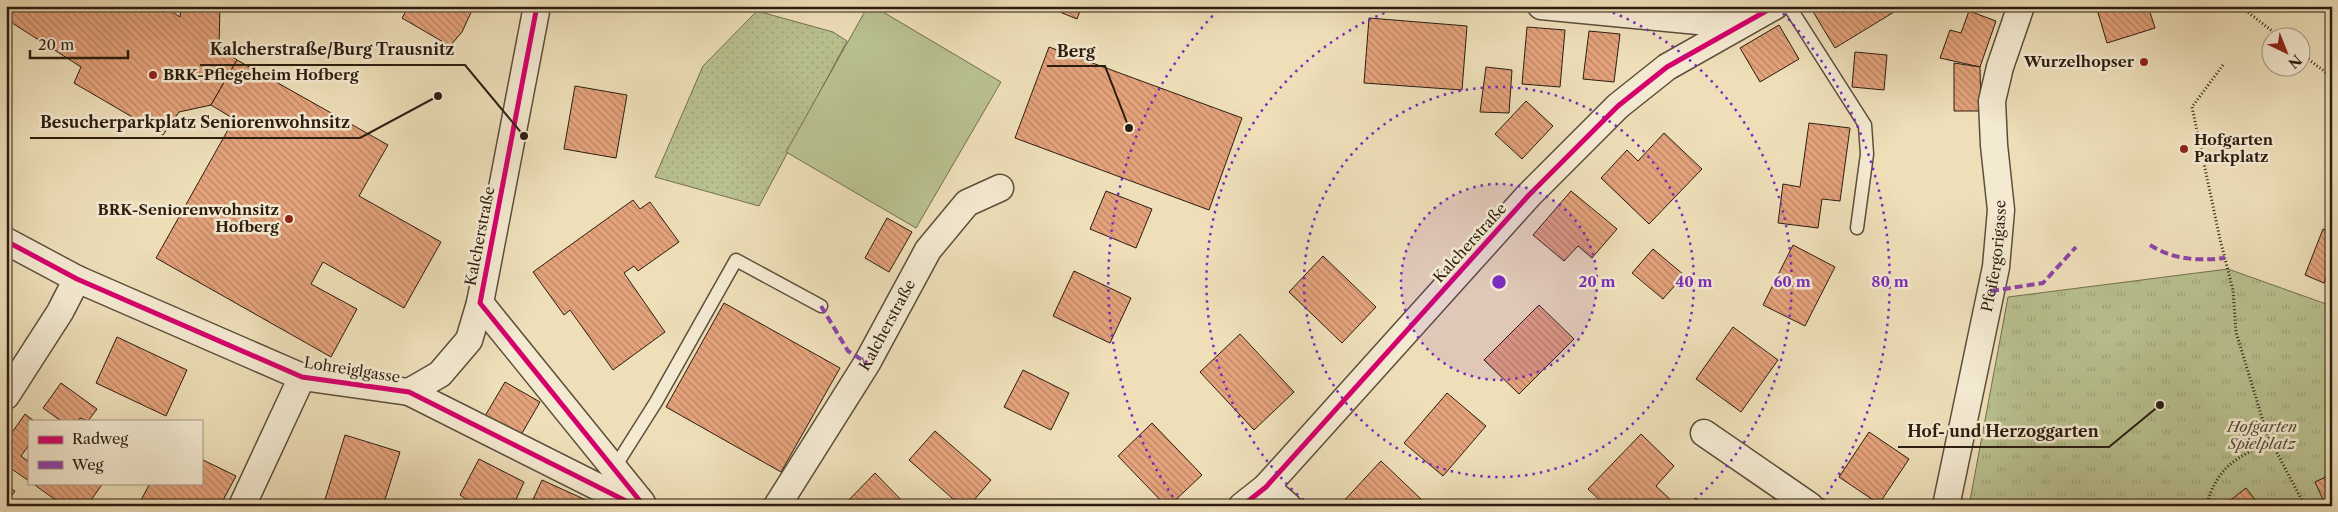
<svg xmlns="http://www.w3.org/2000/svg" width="2338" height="512" viewBox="0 0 2338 512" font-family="'Libre Caslon Text',serif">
  <defs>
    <pattern id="grass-dots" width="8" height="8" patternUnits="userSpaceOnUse" patternTransform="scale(1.25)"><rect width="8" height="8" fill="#b9c18f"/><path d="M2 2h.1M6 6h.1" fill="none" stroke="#9fa57a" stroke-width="1.8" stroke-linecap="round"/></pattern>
    <pattern id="park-tufts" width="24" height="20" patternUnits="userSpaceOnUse" patternTransform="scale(1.25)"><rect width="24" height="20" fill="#b9c18f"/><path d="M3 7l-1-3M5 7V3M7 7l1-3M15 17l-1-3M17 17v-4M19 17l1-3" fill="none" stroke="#9fa57a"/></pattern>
    <pattern id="building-back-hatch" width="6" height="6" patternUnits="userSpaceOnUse" patternTransform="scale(1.25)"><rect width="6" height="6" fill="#e5a37c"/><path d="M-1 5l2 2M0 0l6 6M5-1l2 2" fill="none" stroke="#ba8464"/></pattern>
  </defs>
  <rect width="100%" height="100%" fill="#eedfb9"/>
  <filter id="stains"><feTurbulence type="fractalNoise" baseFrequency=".004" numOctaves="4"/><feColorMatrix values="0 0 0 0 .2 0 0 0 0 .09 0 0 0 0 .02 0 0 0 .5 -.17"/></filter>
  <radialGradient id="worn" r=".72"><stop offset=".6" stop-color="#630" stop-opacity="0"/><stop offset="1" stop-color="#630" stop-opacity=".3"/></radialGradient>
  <polygon fill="url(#grass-dots)" stroke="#726f50" points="757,11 833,32 847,41 759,206 655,177 703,66"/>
  <polygon fill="url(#park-tufts)" stroke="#726f50" points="2228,269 2329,305 2332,299 2332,506 1969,506 2008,297"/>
  <polygon fill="#b9c18f" stroke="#726f50" points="868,6 873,6 1001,82 916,228 786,152"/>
  <g fill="url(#building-back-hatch)" stroke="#2b1d10">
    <polygon points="6,6 163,6 180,17 181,6 220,6 219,47 237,60 211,105 179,112 163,135 74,83 81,67 6,19"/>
    <polygon points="409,6 474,6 462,32 450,46 402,18"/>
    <polygon points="1045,6 1082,6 1077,19"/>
    <polygon points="1818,6 1891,6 1894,12 1835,48 1812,10"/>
    <polygon points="2096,6 2148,6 2155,28 2107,43"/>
    <polygon points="1969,11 1996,21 1980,67 1940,58 1950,30 1961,33"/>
    <polygon points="1369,18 1467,26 1462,90 1364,83"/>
    <polygon points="1779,25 1799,59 1760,82 1740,48"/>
    <polygon points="1527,27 1565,30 1560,87 1522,84"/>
    <polygon points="1589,31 1620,34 1614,82 1583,79"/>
    <polygon points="1049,47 1242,118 1209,210 1015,138"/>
    <polygon points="1855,52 1887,55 1884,90 1852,87"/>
    <polygon points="237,60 388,145 359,196 441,242 404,308 323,262 311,284 357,309 331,357 156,258 234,119 211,105"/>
    <polygon points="1954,63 1980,67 1981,111 1954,111"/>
    <polygon points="1486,67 1512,70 1509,113 1480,112"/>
    <polygon points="575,86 627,95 616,158 564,149"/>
    <polygon points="1526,101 1553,126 1522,159 1495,134"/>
    <polygon points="1809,123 1850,128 1840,201 1822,199 1818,228 1778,223 1783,184 1800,187"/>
    <polygon points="1664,133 1702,169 1649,224 1601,178 1627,150 1638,161"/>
    <polygon points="1106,191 1152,209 1136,248 1090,229"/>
    <polygon points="1571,191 1617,229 1592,258 1578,246 1564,261 1533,235"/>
    <polygon points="633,200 640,209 650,202 679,242 638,271 634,266 624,273 665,332 613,370 570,310 564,315 533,272"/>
    <polygon points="887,218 912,232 889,272 865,258"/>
    <polygon points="2323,229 2332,232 2332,265 2324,283 2305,275"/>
    <polygon points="1793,245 1835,267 1805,326 1763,305"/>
    <polygon points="1653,249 1684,275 1663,299 1632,273"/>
    <polygon points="1323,256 1376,307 1342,343 1289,292"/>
    <polygon points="1074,271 1131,298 1110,343 1053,316"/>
    <polygon points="724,303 840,368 781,472 666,407"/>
    <polygon points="1539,305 1574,339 1519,394 1484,360"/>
    <polygon points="1733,327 1778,360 1741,412 1696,379"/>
    <polygon points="1240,334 1294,392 1254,430 1200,372"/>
    <polygon points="117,337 187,370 166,416 96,383"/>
    <polygon points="1023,370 1069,393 1051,430 1004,407"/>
    <polygon points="505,382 540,402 521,435 485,416"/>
    <polygon points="61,383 97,409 88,421 80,418 78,421 61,421 43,408"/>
    <polygon points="1447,393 1486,426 1443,476 1404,443"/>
    <polygon points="25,414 34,421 29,421 29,445 21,456 29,462 29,481 6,465 6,441"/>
    <polygon points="1152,423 1202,475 1169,506 1166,506 1118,456"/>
    <polygon points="935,431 991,480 969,506 961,506 909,460"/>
    <polygon points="1869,432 1909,459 1879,504 1839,477"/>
    <polygon points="1641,434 1674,466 1656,486 1676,505 1606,506 1588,489"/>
    <polygon points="345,435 400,452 383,506 323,506"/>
    <polygon points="201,459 236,476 220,506 138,506 150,483 201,483"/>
    <polygon points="479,459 524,482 513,506 463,506 466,499 460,495"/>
    <polygon points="1381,461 1422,500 1417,506 1339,506"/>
    <polygon points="875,473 907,506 843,506"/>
    <polygon points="2332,474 2332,506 2326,506 2315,482"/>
    <polygon points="542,480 599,506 530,506"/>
    <polygon points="32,483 103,483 87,506 64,506"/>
    <polygon points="6,486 15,491 6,504"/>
    <polygon points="2246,488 2260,506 2223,506"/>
  </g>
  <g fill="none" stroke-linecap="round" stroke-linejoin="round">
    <defs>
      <g id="lane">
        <polyline points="1789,6 1865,125 1867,154 1857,228"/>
        <polyline points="613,470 656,402 736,260 821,306"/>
      </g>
      <g id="street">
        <polyline points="537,6 480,303 642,503"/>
        <polyline points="1541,6 1740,25"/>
        <polyline points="6,241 77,279 302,377 409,392 636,506"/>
        <polyline points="409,392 440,374 469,340 480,303"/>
        <polyline points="6,396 60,312 77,279"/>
        <polyline points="1704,433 1810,506"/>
        <polyline points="1266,487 1288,506"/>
        <polyline points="242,506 302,377"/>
        <path id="s1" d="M777 506 867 363 928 250 967 203 1000 188"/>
        <polyline points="1242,506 1266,487 1529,195 1618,106 1667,67 1775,6"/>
        <path id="s2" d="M1946 506 1996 267 2001 210 1994 145 1992 101 2000 67 2021 6"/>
      </g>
    </defs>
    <use href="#lane" stroke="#5c4e3a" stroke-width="15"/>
    <use href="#street" stroke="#5c4e3a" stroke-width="29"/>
    <g stroke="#2b1d10" stroke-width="3" stroke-dasharray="1 2.5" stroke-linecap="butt">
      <polyline points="2240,6 2281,38"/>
      <polyline points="2300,53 2332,77"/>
      <polyline points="2223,65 2192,107 2220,239 2233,290 2236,332 2267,434 2305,506"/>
      <path d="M2206 506C2218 466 2235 458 2271 442"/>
    </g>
    <use href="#lane" stroke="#f4ead2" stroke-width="12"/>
    <use href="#street" stroke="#f4ead2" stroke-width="26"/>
    <g stroke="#8e44ad" stroke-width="4" stroke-dasharray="8 4" stroke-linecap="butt">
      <path d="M2150 245C2174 260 2197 261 2225 258"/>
      <polyline points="1991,291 2043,283 2076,247"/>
      <polyline points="821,306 848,351 867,363"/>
    </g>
    <defs>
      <g id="cycleway">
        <polyline points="537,6 480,303 644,506"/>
        <polyline points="6,241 77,279 302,377 409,392 636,506"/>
        <polyline points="1242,506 1266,487 1529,195 1618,106 1667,67 1775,6"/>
      </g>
    </defs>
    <use href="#cycleway" stroke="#f4ead2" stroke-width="8"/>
    <use href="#cycleway" stroke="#d6006c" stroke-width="5"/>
  </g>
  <circle cx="1499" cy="282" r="98" fill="#7b2cbf" fill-opacity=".12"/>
  <g fill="none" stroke="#7b2cbf" stroke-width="2.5" stroke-dasharray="2.5 5">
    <circle cx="1499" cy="282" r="98"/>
    <circle cx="1499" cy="282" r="195"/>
    <path d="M1309 505A293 293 0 0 1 1399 7M1599 7A293 293 0 0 1 1689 505"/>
    <path d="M1177 503A391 391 0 0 1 1220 8M1778 8A391 391 0 0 1 1821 503"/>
  </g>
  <g fill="#8f2418" stroke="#f4ead2" stroke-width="2">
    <circle cx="2144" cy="62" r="5"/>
    <circle cx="153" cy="75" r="5"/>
    <circle cx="2184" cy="149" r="5"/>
    <circle cx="289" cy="219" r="5"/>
  </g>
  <g text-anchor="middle" stroke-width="5" stroke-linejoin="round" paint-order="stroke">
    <g font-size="15" font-weight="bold" fill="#2b1d10" stroke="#f4ead2" text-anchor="end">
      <text x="2134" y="67">Wurzelhopser</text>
      <text x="163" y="80" text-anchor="start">BRK-Pflegeheim Hofberg</text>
      <text x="2194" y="145" text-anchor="start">Hofgarten<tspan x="2194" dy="17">Parkplatz</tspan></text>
      <text x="279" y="215">BRK-Seniorenwohnsitz<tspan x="279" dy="17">Hofberg</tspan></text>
    </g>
    <g font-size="15" fill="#2b1d10" stroke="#f4ead2">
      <text transform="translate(480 236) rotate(-79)" y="5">Kalcherstraße</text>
      <text transform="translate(1470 243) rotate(-48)" y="5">Kalcherstraße</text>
      <text dy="5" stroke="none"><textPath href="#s2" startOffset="255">Pfeifergorigasse</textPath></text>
      <text dy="5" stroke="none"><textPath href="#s1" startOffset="212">Kalcherstraße</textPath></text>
      <text transform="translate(352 370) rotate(9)" y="5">Lohreiglgasse</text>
    </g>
    <g font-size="15" font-style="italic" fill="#564e36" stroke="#f4ead2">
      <text x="2262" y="432">Hofgarten<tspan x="2262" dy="17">Spielplatz</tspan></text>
    </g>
  </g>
  <circle cx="1499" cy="282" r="8" fill="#7b2cbf" stroke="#f4ead2" stroke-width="2.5"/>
  <g font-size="15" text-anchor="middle" font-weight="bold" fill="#7b2cbf" stroke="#f4ead2" stroke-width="5" stroke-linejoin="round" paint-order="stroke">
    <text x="1597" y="287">20 m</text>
    <text x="1694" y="287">40 m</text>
    <text x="1792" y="287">60 m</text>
    <text x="1890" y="287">80 m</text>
  </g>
  <path fill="none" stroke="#2b1d10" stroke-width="2" d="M524 136L465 65H200M1129 128L1105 66H1047M438 96L360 138H30M2160 405L2109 447H1898"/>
  <g fill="#2b1d10" stroke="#f4ead2" stroke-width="2">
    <circle cx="524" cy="136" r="5"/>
    <circle cx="1129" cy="128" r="5"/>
    <circle cx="438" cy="96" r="5"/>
    <circle cx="2160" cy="405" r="5"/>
  </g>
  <g font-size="16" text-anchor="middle" font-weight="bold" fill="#2b1d10" stroke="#f4ead2" stroke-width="5" stroke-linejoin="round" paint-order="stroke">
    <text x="332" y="55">Kalcherstraße/Burg Trausnitz</text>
    <text x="1076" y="57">Berg</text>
    <text x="195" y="128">Besucherparkplatz Seniorenwohnsitz</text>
    <text x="2003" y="437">Hof- und Herzoggarten</text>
  </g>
  <rect width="2338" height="512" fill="none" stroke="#eedfb9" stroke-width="25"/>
  <rect x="8" y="8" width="2323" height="497" fill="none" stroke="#2b1d10" stroke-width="2.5"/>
  <rect x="12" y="12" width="2313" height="487" fill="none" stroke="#2b1d10"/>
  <rect x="28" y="420" width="175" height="65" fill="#f4ead2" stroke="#a49884"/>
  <rect x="38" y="436" width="25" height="8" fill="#d6006c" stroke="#a49884"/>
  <text x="72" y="444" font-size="15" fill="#2b1d10">Radweg</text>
  <rect x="38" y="461" width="25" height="8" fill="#8e44ad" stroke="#a49884"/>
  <text x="72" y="470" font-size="15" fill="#2b1d10">Weg</text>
  <g transform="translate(2286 52) rotate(137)"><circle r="24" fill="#f4ead2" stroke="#a49884"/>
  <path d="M0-4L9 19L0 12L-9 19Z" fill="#8f2418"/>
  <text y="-8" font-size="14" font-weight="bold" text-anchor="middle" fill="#2b1d10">N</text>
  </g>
  <path d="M30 50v8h98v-8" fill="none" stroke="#2b1d10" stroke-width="2.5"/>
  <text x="38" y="50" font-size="15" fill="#2b1d10" stroke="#f4ead2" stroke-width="4" paint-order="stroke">20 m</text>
  <rect width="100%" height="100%" filter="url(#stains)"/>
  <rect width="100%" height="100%" fill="url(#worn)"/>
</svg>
